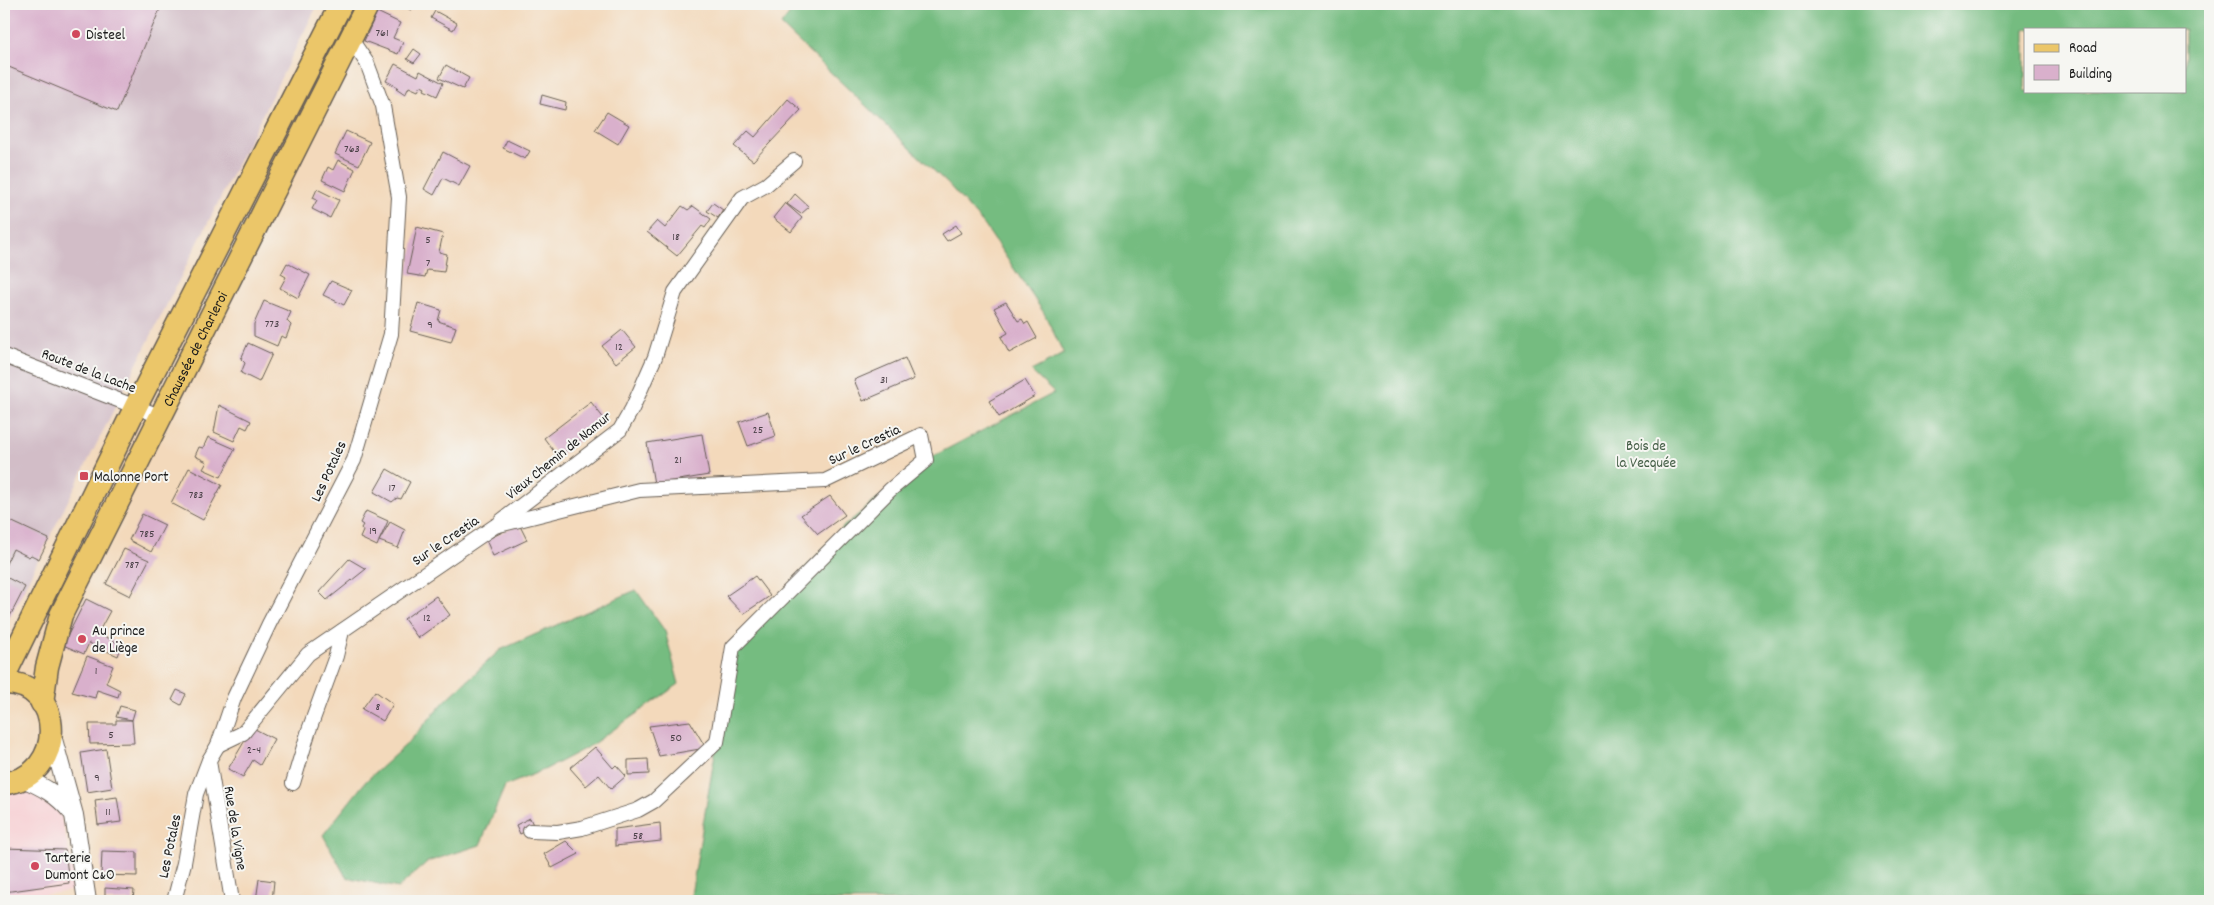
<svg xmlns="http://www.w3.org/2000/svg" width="2214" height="905" viewBox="0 0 2214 905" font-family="Dekko,sans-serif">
  <rect width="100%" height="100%" fill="#f6f6f2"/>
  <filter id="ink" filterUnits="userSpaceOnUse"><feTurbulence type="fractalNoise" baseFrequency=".02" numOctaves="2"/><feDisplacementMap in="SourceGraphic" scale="10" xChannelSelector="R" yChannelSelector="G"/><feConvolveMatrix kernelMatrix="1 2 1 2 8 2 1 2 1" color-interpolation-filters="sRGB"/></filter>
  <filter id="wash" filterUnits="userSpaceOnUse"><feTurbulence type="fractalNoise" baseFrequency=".0096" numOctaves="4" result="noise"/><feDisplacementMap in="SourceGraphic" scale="20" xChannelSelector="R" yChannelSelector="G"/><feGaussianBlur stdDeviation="1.12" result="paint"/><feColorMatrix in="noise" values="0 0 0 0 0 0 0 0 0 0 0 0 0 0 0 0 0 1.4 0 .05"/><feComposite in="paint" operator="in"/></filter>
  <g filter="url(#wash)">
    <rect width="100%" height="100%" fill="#f3d9bb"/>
    <polygon fill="#f7cfd3" points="14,781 62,808 62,821 78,890 4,900 4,783"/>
    <polygon fill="#d2bdc7" points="4,4 318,4 4,628"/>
    <g fill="#74bc80" stroke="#486c4e" fill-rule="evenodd">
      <path d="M797 4H2210V901H690L733 647 844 526 926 460 1054 393 1031 371 1064 354 1044 313 985 226 949 185 781 25ZM2025 29H2185V91H2025Z"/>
      <polygon points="636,590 665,631 679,684 590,746 546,769 505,786 480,845 427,862 398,888 346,877 323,835 366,781 408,743 445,701 500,650"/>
    </g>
    <g id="blocks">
      <g fill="#d9b0cc">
        <polygon points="4,4 162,4 117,112 4,65"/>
        <polygon points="398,4 415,4 411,10"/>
        <polygon points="435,11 457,23 453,30 431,18"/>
        <polygon points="377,12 400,23 393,38 403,42 398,54 364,41"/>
        <polygon points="414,49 421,54 414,63 407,59"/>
        <polygon points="395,64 418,76 420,71 443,83 437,96 424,90 425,88 421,86 418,91 409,87 405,95 396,89 398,87 386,81"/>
        <polygon points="446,65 469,78 463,89 439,78"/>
        <polygon points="542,95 566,102 565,110 540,104"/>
        <polygon points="788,99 801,110 753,161 734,146 748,131 755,137"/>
        <polygon points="607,112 629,125 618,144 595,130"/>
        <polygon points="346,131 370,142 359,165 335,154"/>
        <polygon points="507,140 530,151 525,159 503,148"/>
        <polygon points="443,152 470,166 459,186 443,178 434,195 424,189"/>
        <polygon points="338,160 355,169 345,191 322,180 328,167 333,170"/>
        <polygon points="317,189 339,200 330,218 312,209 317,200 313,198"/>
        <polygon points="795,194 809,207 801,214 787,204"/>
        <polygon points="713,203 723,210 718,218 707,211"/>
        <polygon points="785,203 802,218 791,232 773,218"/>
        <polygon points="682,206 688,210 693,206 711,219 705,228 702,226 677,256 647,232 657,221 665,228"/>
        <polygon points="956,225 961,233 947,241 942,234"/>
        <polygon points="417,227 443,234 439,252 447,254 444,272 427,270 425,277 407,274"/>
        <polygon points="287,263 310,275 298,298 280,288 286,277 281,274"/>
        <polygon points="331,281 352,290 344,305 323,295"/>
        <polygon points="264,301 291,312 287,321 291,325 286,338 281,336 277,346 254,336 254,324"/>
        <polygon points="1006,302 1018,321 1022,319 1025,324 1028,322 1037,338 1009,353 1001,337 1008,333 994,308"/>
        <polygon points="418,303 441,310 438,321 456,327 451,342 410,331"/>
        <polygon points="622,330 636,347 616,363 602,346"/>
        <polygon points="248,343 272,354 259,382 241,373 245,363 241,359"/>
        <polygon points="905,358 914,379 863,401 854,380"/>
        <polygon points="1025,380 1035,396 999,417 989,401"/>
        <polygon points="591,402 605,420 558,457 544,438"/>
        <polygon points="219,405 251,421 247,429 241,426 234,441 214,432"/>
        <polygon points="768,412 776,436 748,446 739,422"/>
        <polygon points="702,434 709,475 654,484 647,443"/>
        <polygon points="208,437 235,449 221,477 203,469 207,462 195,456 199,447 203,448"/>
        <polygon points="189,468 222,485 203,520 171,503"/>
        <polygon points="387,469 410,482 401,499 397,498 392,502 374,492"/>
        <polygon points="830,496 845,515 818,534 801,515"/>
        <polygon points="366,511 388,521 379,541 390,522 405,530 398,548 379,541 377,546 360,538 363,531 361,528 363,525 360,523"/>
        <polygon points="142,514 165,525 151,552 129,540"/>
        <polygon points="4,518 49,539 39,559 31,555 29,557 13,549 4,568"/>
        <polygon points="519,524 527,540 493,556 486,540"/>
        <polygon points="124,549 149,560 130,596 106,584"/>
        <polygon points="349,559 366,569 327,600 319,592"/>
        <polygon points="4,576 25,587 4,628"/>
        <polygon points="755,576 770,596 743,614 726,596"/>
        <polygon points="436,596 450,615 418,638 404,619"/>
        <polygon points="86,599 110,611 98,633 122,645 118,656 89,643 84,654 63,645"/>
        <polygon points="87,656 113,666 106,683 120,690 118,697 97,690 95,698 72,692"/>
        <polygon points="177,690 186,694 181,705 172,700"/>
        <polygon points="375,691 393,704 383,721 362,709"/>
        <polygon points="120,706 135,710 132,720 134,743 90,744 89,724 116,724 116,720 132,720 116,717"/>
        <polygon points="690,721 706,748 659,756 649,726"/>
        <polygon points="255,729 274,739 260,765 253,760 243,777 228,769 247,737 249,738"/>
        <polygon points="595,747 613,768 616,765 626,776 611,789 599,775 586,786 570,768"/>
        <polygon points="106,749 112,788 87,792 81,753"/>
        <polygon points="648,759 649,774 628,775 628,760"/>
        <polygon points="117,797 121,822 98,825 95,800"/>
        <polygon points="530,818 534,827 520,834 516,825"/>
        <polygon points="660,823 661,841 615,846 615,829"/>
        <polygon points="566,841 579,854 552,868 544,854"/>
        <polygon points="4,848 65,850 69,883 4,892"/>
        <polygon points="102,851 137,852 137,876 101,875"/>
        <polygon points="259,879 274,881 272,901 256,901"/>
        <polygon points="105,888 134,890 133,901 105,901"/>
      </g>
    </g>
  </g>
  <g filter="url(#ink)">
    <use href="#blocks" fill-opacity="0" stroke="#675e54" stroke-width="1"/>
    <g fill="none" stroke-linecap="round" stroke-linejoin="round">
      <defs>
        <g id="minor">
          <polyline points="4,356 162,417"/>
          <polyline points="501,521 620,430 632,409 655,357 675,292 742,198 766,185 794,161"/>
          <polyline points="218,745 243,733 308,654 495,526 639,490 825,481 921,435 926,460 890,490 733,647 717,742 654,801 638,810 582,828 558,832 530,831"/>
          <polyline points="209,761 232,901"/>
          <polyline points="293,783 309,730 336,656 342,631"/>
          <polyline points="174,901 184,863 196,794 209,760 218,745 234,698 269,624 354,460 391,334 399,197 383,106 367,63 350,38"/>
        </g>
        <g id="tertiary">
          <polyline points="52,736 74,815 87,901"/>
          <path d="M23 778C43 787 57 794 71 811"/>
        </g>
        <g id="primary">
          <polyline points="4,672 8,668 136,406 341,4"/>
          <path d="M4 683C66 682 67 778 4 783"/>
          <path id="s1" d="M42 703 47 667 61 615 368 4"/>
        </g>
      </defs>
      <use href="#minor" stroke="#675e54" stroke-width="16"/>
      <use href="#tertiary" stroke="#675e54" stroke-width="20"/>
      <use href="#primary" stroke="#675e54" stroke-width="25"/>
      <use href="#minor" stroke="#fff" stroke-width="14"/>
      <use href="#tertiary" stroke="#fff" stroke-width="18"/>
      <use href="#primary" stroke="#ebc669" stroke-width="22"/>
    </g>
  </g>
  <g fill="#d1495b" stroke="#f6f6f2" stroke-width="2">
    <circle cx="76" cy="34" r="5"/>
    <rect x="79" y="471" width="10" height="10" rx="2.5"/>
    <circle cx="82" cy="639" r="5"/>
    <circle cx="35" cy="866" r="5"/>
  </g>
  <g text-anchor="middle" stroke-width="4" stroke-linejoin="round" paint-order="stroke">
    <g font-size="12" fill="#4b4148">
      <text x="382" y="36">761</text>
      <text x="352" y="152">763</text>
      <text x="676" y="240">18</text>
      <text x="428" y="243">5</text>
      <text x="428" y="266">7</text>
      <text x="272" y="327">773</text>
      <text x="430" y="328">9</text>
      <text x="619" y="350">12</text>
      <text x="884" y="383">31</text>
      <text x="758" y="433">25</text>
      <text x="678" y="463">21</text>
      <text x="392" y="491">17</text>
      <text x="196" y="498">783</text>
      <text x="373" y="534">19</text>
      <text x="147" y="537">785</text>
      <text x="132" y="568">787</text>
      <text x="427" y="621">12</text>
      <text x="96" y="674">1</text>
      <text x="378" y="710">8</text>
      <text x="111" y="738">5</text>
      <text x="676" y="741">50</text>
      <text x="254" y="753">2-4</text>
      <text x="97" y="781">9</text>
      <text x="108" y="815">11</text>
      <text x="638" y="839">58</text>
    </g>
    <g font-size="15" fill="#1c1c1c" stroke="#f6f6f2" text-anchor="start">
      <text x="86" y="39">Disteel</text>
      <text x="94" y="481">Malonne Port</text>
      <text x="92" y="635">Au prince<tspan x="92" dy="17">de Liège</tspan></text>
      <text x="45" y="862">Tarterie<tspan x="45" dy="17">Dumont C&amp;O</tspan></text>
    </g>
    <g font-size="15" fill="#1c1c1c" stroke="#f6f6f2">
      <text dy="5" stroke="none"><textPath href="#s1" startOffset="388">Chaussée de Charleroi</textPath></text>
      <text transform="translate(89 370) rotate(21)" y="5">Route de la Lache</text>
      <text transform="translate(864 444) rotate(-25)" y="5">Sur le Crestia</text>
      <text transform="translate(558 455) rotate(-39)" y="5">Vieux Chemin de Namur</text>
      <text transform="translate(328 471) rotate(-65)" y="5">Les Potales</text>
      <text transform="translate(445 540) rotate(-34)" y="5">Sur le Crestia</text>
      <text transform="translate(236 828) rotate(81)" y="5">Rue de la Vigne</text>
      <text transform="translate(169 846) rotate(-78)" y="5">Les Potales</text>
    </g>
    <g font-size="15" fill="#455f47" stroke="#f6f6f2">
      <text x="1646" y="450">Bois de<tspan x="1646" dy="17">la Vecquée</tspan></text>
    </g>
  </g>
  <rect width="2214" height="905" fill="none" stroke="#f6f6f2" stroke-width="20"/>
  <rect x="2024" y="28" width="162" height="65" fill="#f6f6f2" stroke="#9f9f9c"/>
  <rect x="2034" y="44" width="25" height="8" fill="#ebc669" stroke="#9f9f9c"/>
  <text x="2069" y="52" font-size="15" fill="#1c1c1c">Road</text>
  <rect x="2034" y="65" width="25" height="15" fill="#d9b0cc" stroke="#9f9f9c"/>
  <text x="2069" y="78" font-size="15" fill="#1c1c1c">Building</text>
</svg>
